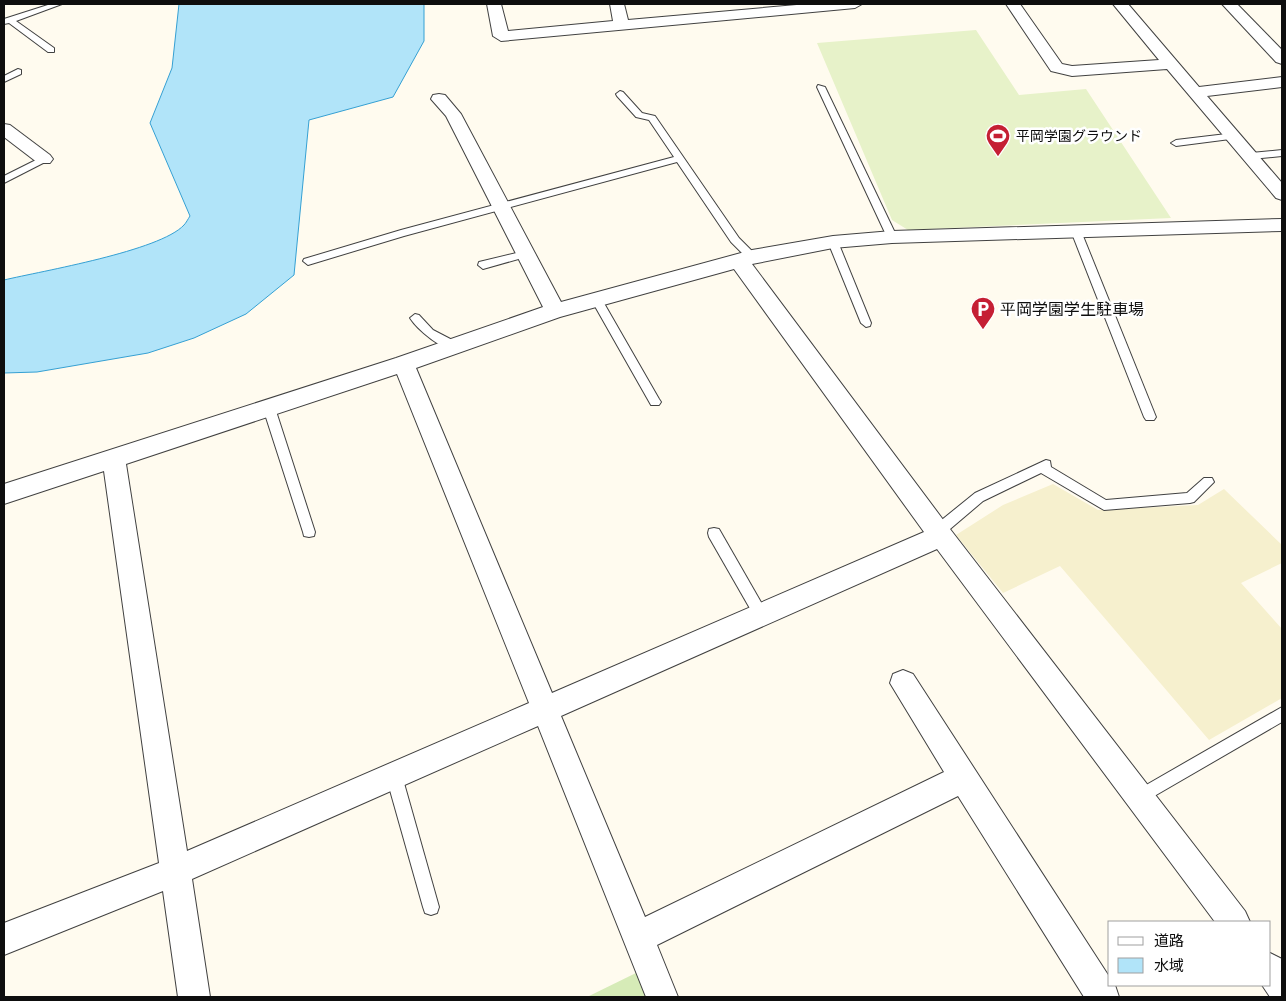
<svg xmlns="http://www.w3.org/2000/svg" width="1286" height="1001" viewBox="0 0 1286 1001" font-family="Merriweather,'Noto Sans JP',serif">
  <rect width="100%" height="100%" fill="#fffbef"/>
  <polygon fill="#f6f0ce" points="1053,484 1098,510 1198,505 1224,489 1282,545 1282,563 1241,583 1282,629 1282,698 1209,740 1060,566 1003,593 956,535 1003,505"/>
  <polygon fill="#d6ebb7" points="638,972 647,997 587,997"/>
  <polygon fill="#e7f2c9" points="976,30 1019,95 1086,89 1171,218 908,230 892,220 817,43"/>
  <path fill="#b1e4f9" stroke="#35a0d3" d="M179 4H424V41L393 97 309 120 294 275 246 314 194 338 148 353 37 372 4 373V280C42 271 160 251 184 225 186 223 188 219 190 216L150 123 172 68Z"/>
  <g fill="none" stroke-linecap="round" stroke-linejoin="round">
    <defs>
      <g id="service">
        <polygon points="51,4 62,4 16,21 54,48 54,52 48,52 9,23 4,24 4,19"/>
        <polygon points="18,69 21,70 21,74 4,82 4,76"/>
        <polygon points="818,85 825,87 897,237 896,239 888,239 887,237 817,87"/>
        <polygon points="620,91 623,92 642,113 655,116 739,238 756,255 756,259 748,259 731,242 677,162 404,236 308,265 303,261 304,259 401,230 674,157 649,120 636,117 617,96 616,94"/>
        <polygon points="1235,133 1240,136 1238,138 1176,146 1171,143 1176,140"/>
        <polygon points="1282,150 1282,156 1251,159 1246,156 1251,153"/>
        <polygon points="44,156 49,159 47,161 4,183 4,176"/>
        <polygon points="1076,228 1081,231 1156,417 1154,420 1146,420 1144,417 1071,231"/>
        <polygon points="833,239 838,242 871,323 870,326 866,327 861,323 828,242"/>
        <polygon points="525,251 530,254 529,256 483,269 478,265 479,262"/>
        <polygon points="597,297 601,298 659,399 661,402 659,405 651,405 592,301"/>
        <path d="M415 314 419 315 433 330 458 343 460 346 458 349C444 353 417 329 410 318Z"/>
        <polygon points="269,403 275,408 315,532 314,536 309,537 304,536 303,532 263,408"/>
        <polygon points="1046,460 1050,461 1051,467 1106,500 1187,493 1204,478 1212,478 1214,482 1194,502 1190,503 1104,510 1041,473 983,501 943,535 938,536 933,535 932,531 933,527 975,493"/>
        <polygon points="714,528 719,529 766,611 768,615 766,619 761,621 756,619 709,537 708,533 709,529"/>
        <polygon points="1282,707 1282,722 1144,802 1139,805 1134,802 1131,797 1134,792"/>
        <polygon points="394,768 399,771 402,776 439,907 437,913 431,915 425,913 423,907 386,776 389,771"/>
      </g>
      <g id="minor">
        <polygon points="487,4 501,4 508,31 613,21 610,4 624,4 628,20 808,4 862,4 855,8 501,41 493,36"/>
        <polygon points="1006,4 1020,4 1062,64 1072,66 1159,60 1113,4 1128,4 1199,87 1282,77 1282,87 1207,96 1282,183 1282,200 1276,198 1167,69 1072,76 1051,71"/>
        <polygon points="1222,4 1237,4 1282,50 1282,64 1276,62"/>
        <path d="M439 94 445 95 461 114 561 302 752 250 833 236 892 231 1282 219V231L892 243 833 248 752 264 950 529 1245 911 1250 922H1215L937 549 561 716 645 917 944 772 890 683 893 674 903 670 913 674 1110 978V985H1115L1119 997H1084L958 796 657 945 678 997H646L538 726 192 879 210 997H178L163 891 4 955V923L159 863 104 471 4 504V484L396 358 543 307 446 116 431 99 433 95ZM734 269 924 532 552 693 416 368 560 317ZM397 374 529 703 187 851 126 464Z"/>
        <polygon points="4,124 10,125 50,155 53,159 50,163 38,163 4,137"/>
        <polygon points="1270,953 1282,959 1282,997 1270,997 1262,985 1270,985"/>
      </g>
    </defs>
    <use href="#service" stroke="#414141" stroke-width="2"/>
    <use href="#minor" stroke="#414141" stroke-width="2"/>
    <use href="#service" fill="#fff" fill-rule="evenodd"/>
    <use href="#minor" fill="#fff" fill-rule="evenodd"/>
  </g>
  <defs>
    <symbol id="stadium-pin" viewBox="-11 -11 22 30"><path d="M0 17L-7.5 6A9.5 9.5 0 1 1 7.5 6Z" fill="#c51f34" stroke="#fff"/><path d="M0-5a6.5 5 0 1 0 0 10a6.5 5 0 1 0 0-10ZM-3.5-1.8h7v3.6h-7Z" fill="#fff"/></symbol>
    <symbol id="parking-pin" viewBox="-11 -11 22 30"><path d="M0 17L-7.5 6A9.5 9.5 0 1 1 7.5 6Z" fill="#c51f34" stroke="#fff"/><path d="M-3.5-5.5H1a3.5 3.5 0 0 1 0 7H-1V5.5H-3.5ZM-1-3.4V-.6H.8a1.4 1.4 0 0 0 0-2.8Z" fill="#fff"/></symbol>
  </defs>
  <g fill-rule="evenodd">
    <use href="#stadium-pin" x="984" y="122" width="28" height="38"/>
    <use href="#parking-pin" x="969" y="295" width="28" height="38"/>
  </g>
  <g text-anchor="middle" stroke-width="5" stroke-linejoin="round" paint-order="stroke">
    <g font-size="14" fill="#0e0e0e" stroke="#fff" text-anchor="start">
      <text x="1016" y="141">平岡学園グラウンド</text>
    </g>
    <g font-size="16" fill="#0e0e0e" stroke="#fff" text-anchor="start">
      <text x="1000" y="315">平岡学園学生駐車場</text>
    </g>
  </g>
  <rect width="1286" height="1001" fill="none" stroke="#0e0e0e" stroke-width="10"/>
  <rect x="1108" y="921" width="162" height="65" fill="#ffffff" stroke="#9f9f9f"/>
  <rect x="1118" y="937" width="25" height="8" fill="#ffffff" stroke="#9f9f9f"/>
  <text x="1154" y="946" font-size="15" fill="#0e0e0e">道路</text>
  <rect x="1118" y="958" width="25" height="15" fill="#b1e4f9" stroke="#9f9f9f"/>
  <text x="1154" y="971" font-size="15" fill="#0e0e0e">水域</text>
</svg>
